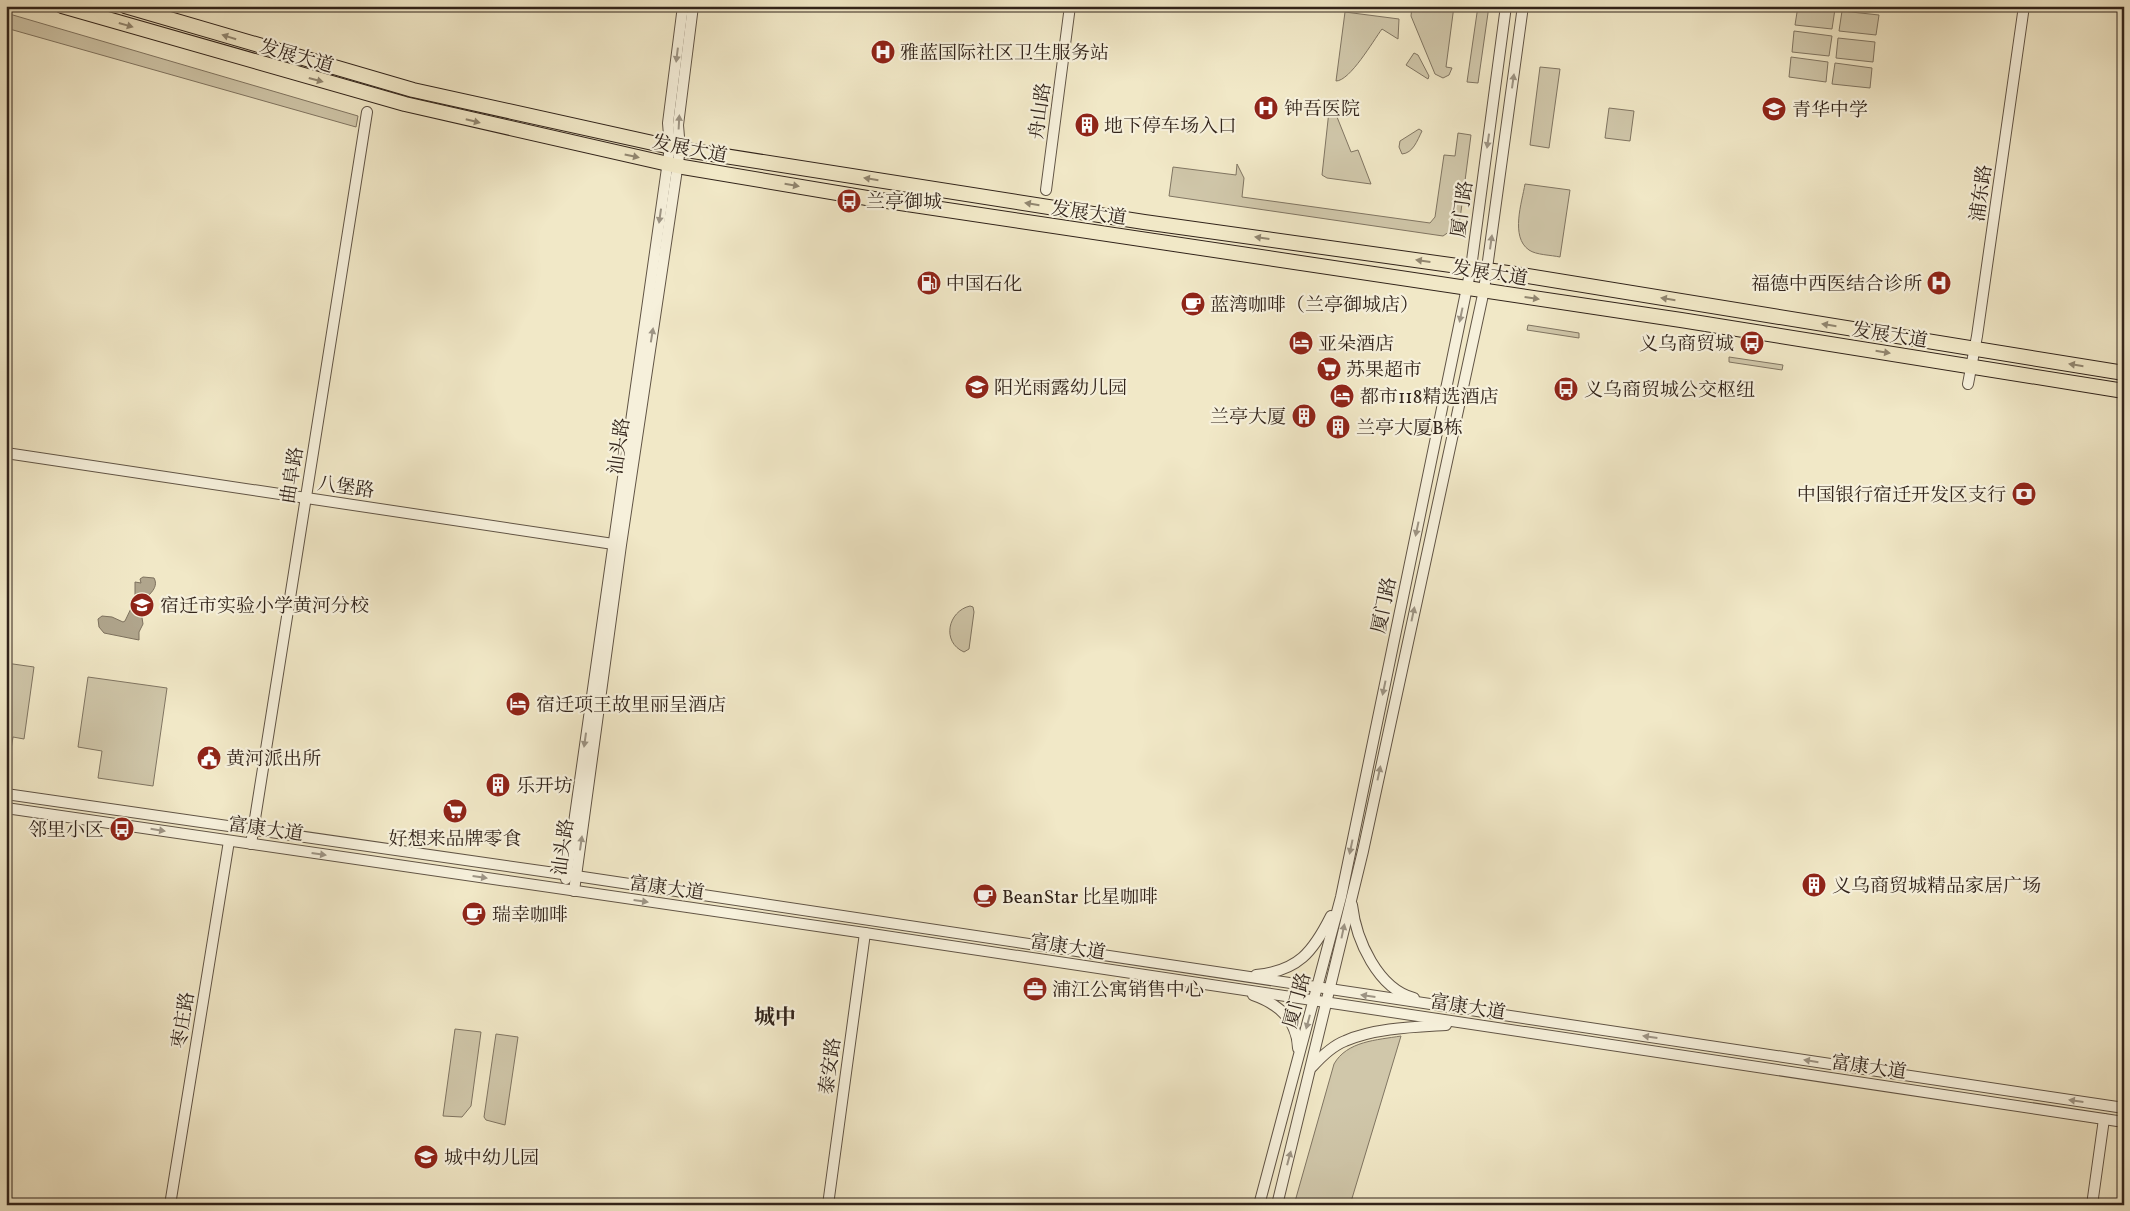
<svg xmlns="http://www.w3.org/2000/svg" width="2130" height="1211" viewBox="0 0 2130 1211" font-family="Vollkorn,'Noto Serif SC',serif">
  <rect width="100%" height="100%" fill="#f1e8c7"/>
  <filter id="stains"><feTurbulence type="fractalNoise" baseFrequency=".004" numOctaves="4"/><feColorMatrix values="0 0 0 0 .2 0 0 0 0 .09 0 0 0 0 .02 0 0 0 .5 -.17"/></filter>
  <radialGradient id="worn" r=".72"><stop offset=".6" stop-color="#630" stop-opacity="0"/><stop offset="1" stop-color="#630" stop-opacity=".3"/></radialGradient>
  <g fill="#d0c7aa" stroke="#807562">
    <polygon points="1412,6 1454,6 1446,67 1452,68 1449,75 1443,78 1435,74 1411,16"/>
    <polygon points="1478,6 1489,6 1478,83 1467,82"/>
    <polygon points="1798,6 1835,9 1832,29 1795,25"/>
    <polygon points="1842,11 1879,15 1876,35 1839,31"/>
    <path d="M1345 12 1399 19 1398 39 1382 29C1373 41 1350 81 1336 81Z"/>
    <polygon points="6,13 358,116 356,127 6,28"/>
    <polygon points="1794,31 1832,36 1829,56 1792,52"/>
    <polygon points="1838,38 1875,42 1873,62 1836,58"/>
    <polygon points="1414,53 1418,55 1429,76 1428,79 1406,65"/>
    <polygon points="1791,57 1828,62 1826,82 1789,77"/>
    <polygon points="1835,63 1872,68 1870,88 1832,84"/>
    <polygon points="1540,67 1560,69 1549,148 1530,145"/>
    <polygon points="1609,108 1634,111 1630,141 1605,138"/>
    <polygon points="1334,110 1338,113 1337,117 1351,152 1358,150 1371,184 1327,178 1322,175 1329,111"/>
    <path d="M1419 129 1422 131C1417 141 1413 153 1402 154L1399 147 1400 141Z"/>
    <polygon points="1458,133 1471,135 1460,219 1456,227 1443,236 1169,196 1173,167 1236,175 1237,164 1244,178 1242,197 1430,223 1435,217 1444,155 1455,156"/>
    <path d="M1525 184 1570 190 1560 257C1551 255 1536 255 1529 250 1510 237 1522 202 1525 184Z"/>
    <polygon points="1528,325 1579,333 1579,338 1527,330"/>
    <polygon points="1729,357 1783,365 1782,370 1729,362"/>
    <path d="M970 606 973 607 974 612 969 649 964 652C941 642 948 611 970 606Z"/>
    <polygon points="6,663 34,667 24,739 13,737 10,756 6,760"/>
    <polygon points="88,677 167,688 153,786 98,778 102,751 78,747"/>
    <polygon points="455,1029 481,1032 471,1106 462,1117 443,1116"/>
    <polygon points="496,1034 518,1037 505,1125 486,1120 484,1117"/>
    <path d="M1401 1036 1350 1205H1294L1334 1064C1347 1041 1377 1040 1401 1036Z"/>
  </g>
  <path fill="#b0a58c" stroke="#7d715e" d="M143 577 154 578C160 589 146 596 140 605L143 624 139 632V640L104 633 99 627 98 619 102 616 112 617 123 622 125 621 135 600V582L141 583 140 579Z"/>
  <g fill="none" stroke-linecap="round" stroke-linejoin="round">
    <defs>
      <g id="minor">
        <polyline points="1046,190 1070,6"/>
        <polyline points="1968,384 1977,336 2024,6"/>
        <polyline points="6,453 620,545"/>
        <polyline points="6,794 576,876 2124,1108"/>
        <polyline points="6,808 865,933 2124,1122"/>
        <polyline points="251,844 367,112"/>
        <polyline points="566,879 670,147 668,123 683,6"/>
        <polyline points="574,891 621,545 680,149 678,125 693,6"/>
        <path d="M1352 905C1356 940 1378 989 1414 998"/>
        <path d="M1256 975C1298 971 1313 952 1331 916"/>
        <path d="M1253 995C1279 1004 1297 1020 1298 1048"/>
        <path d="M1312 1067C1321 1057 1332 1046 1345 1041 1375 1028 1414 1027 1446 1025"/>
        <polyline points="170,1205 229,841"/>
        <polyline points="828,1205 865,933"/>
        <polyline points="1259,1205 1341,897 1471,268 1506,6"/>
        <polyline points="1277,1205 1363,851 1484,290 1523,6"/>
        <polyline points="2092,1205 2104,1119"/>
      </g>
      <g id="major">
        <polyline points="62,6 405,104 677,166 867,198 1681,320 2124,391"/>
        <polyline points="125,6 413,90 680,149 1144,222 1515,274 2124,373"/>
      </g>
    </defs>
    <use href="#minor" stroke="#615445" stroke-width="12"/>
    <use href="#major" stroke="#31231a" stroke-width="16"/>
    <use href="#minor" stroke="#f6f0db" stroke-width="10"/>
    <use href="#major" stroke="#f1e8c7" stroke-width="14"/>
  </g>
  <defs><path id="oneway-solid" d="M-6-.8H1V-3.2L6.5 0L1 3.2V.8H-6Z" transform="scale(1.25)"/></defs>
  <g fill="#918670">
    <use href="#oneway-solid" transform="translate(126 25) rotate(16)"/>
    <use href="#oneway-solid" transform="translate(229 37) rotate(-163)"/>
    <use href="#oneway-solid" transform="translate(316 80) rotate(15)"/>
    <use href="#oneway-solid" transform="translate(473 121) rotate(14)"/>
    <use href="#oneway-solid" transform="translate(632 156) rotate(12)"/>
    <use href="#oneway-solid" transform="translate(871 179) rotate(-171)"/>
    <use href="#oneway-solid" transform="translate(792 185) rotate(10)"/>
    <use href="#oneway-solid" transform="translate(1032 204) rotate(-171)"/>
    <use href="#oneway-solid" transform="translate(1262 238) rotate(-172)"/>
    <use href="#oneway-solid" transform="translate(1423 261) rotate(-172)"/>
    <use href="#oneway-solid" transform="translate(1532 298) rotate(8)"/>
    <use href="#oneway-solid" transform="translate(1668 299) rotate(-171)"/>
    <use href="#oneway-solid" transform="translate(1829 325) rotate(-171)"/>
    <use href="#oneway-solid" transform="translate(1883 352) rotate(9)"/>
    <use href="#oneway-solid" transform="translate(2076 365) rotate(-171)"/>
  </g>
  <g fill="#9d9484">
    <use href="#oneway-solid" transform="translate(677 55) rotate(97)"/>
    <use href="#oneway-solid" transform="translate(1513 81) rotate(-82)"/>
    <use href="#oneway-solid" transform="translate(679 122) rotate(-87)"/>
    <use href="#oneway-solid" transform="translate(1488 141) rotate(98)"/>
    <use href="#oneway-solid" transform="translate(660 216) rotate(98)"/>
    <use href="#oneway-solid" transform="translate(1491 242) rotate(-82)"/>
    <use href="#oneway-solid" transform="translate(1461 315) rotate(102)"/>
    <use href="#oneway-solid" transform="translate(652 335) rotate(-81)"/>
    <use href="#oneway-solid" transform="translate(1417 529) rotate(102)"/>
    <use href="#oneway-solid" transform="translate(1413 614) rotate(-78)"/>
    <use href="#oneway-solid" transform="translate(1384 688) rotate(102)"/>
    <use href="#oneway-solid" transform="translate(585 740) rotate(98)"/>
    <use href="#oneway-solid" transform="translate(1379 773) rotate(-78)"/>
    <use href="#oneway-solid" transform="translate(158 830) rotate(9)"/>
    <use href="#oneway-solid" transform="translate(581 843) rotate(-82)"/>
    <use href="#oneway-solid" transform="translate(1351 847) rotate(102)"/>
    <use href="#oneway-solid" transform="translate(319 854) rotate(8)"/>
    <use href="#oneway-solid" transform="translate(480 877) rotate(8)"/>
    <use href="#oneway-solid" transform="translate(641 901) rotate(8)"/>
    <use href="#oneway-solid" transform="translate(1343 931) rotate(-78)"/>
    <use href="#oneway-solid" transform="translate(1368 996) rotate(-172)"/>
    <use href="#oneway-solid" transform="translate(1308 1022) rotate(105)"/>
    <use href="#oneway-solid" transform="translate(1650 1037) rotate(-172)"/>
    <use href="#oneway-solid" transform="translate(1811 1061) rotate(-171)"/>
    <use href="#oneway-solid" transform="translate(2076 1101) rotate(-172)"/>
    <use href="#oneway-solid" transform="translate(1289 1158) rotate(-75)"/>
  </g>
  <defs>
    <symbol id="hospital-disc" viewBox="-11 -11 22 22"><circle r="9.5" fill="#8f2418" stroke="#f6f0db"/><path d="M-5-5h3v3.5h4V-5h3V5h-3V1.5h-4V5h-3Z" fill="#fff"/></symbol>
    <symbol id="school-disc" viewBox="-11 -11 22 22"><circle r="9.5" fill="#8f2418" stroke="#f6f0db"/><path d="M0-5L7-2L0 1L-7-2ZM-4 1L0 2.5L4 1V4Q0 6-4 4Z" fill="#fff"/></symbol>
    <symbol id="building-disc" viewBox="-11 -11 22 22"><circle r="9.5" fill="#8f2418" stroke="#f6f0db"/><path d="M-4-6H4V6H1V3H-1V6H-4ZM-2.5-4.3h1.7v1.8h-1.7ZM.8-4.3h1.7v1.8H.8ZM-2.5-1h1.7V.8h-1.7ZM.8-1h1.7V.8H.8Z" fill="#fff"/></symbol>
    <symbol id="bus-disc" viewBox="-11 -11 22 22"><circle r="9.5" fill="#8f2418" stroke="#f6f0db"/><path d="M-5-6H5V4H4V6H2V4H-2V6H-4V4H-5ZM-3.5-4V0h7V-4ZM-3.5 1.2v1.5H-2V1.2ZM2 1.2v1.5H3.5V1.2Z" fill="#fff"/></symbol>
    <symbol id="fuel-disc" viewBox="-11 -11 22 22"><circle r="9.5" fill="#8f2418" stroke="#f6f0db"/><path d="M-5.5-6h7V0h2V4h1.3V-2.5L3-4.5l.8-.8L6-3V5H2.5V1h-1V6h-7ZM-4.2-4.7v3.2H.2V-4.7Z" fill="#fff"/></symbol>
    <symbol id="cafe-disc" viewBox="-11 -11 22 22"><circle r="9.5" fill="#8f2418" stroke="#f6f0db"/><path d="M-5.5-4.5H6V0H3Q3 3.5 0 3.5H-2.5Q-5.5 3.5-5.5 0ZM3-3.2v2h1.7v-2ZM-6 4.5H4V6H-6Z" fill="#fff"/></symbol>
    <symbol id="hotel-disc" viewBox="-11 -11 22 22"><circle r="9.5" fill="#8f2418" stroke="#f6f0db"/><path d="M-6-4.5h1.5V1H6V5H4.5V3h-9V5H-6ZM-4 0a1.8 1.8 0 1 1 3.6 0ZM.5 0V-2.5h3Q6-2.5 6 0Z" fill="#fff"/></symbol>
    <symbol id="supermarket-disc" viewBox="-11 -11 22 22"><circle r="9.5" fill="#8f2418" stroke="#f6f0db"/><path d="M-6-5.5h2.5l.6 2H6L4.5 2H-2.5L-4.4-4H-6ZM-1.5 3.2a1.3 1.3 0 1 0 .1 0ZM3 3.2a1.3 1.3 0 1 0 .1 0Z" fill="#fff"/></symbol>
    <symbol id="bank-disc" viewBox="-11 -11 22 22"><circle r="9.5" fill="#8f2418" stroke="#f6f0db"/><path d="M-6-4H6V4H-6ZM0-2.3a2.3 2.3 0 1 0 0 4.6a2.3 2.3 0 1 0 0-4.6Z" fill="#fff"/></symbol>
    <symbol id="civic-disc" viewBox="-11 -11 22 22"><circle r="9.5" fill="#8f2418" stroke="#f6f0db"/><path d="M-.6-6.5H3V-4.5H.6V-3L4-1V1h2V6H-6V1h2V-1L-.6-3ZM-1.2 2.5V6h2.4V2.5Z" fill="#fff"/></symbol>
    <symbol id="office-disc" viewBox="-11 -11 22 22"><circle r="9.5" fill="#8f2418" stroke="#f6f0db"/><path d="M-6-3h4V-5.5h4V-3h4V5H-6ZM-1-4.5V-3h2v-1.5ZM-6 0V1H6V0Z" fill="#fff"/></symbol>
  </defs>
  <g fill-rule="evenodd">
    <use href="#hospital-disc" x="869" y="38" width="28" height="28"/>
    <use href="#hospital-disc" x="1252" y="94" width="28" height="28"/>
    <use href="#school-disc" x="1760" y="95" width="28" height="28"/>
    <use href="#building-disc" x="1073" y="111" width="28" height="28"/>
    <use href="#bus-disc" x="835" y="187" width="28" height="28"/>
    <use href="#fuel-disc" x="915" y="269" width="28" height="28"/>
    <use href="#hospital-disc" x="1925" y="269" width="28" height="28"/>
    <use href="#cafe-disc" x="1179" y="290" width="28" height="28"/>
    <use href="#hotel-disc" x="1287" y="329" width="28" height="28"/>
    <use href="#bus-disc" x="1738" y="329" width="28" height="28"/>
    <use href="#supermarket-disc" x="1315" y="355" width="28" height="28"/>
    <use href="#school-disc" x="963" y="373" width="28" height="28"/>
    <use href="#bus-disc" x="1552" y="375" width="28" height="28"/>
    <use href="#hotel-disc" x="1328" y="382" width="28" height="28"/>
    <use href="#building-disc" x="1290" y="402" width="28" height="28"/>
    <use href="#building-disc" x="1324" y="413" width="28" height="28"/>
    <use href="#bank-disc" x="2010" y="480" width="28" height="28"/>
    <use href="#school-disc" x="128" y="591" width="28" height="28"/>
    <use href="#hotel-disc" x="504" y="690" width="28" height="28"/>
    <use href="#civic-disc" x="195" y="744" width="28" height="28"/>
    <use href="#building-disc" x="484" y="771" width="28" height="28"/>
    <use href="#supermarket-disc" x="441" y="797" width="28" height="28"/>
    <use href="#bus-disc" x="108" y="815" width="28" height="28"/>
    <use href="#building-disc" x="1800" y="871" width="28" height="28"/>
    <use href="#cafe-disc" x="971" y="882" width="28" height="28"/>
    <use href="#cafe-disc" x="460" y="900" width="28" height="28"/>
    <use href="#office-disc" x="1021" y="975" width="28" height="28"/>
    <use href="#school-disc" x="412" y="1143" width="28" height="28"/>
  </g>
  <g text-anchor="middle" stroke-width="4.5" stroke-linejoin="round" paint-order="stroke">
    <g font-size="19" fill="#31231a" stroke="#f6f0db" text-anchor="start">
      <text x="900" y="59">雅蓝国际社区卫生服务站</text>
      <text x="1284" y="115">钟吾医院</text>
      <text x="1792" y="116">青华中学</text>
      <text x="1104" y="132">地下停车场入口</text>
      <text x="866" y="208">兰亭御城</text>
      <text x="946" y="290">中国石化</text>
      <text x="1922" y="290" text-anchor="end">福德中西医结合诊所</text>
      <text x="1210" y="311">蓝湾咖啡（兰亭御城店）</text>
      <text x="1318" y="350">亚朵酒店</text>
      <text x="1734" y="350" text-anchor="end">义乌商贸城</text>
      <text x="1346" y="376">苏果超市</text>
      <text x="994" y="394">阳光雨露幼儿园</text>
      <text x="1584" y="396">义乌商贸城公交枢纽</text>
      <text x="1360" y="403">都市118精选酒店</text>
      <text x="1286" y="423" text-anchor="end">兰亭大厦</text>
      <text x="1356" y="434">兰亭大厦B栋</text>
      <text x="2006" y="501" text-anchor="end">中国银行宿迁开发区支行</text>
      <text x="160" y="612">宿迁市实验小学黄河分校</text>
      <text x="536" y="711">宿迁项王故里丽呈酒店</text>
      <text x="226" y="765">黄河派出所</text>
      <text x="516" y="792">乐开坊</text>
      <text x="104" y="836" text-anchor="end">邻里小区</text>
      <text x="455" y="845" text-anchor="middle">好想来品牌零食</text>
      <text x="1832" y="892">义乌商贸城精品家居广场</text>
      <text x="1002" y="903">BeanStar 比星咖啡</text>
      <text x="492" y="921">瑞幸咖啡</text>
      <text x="1052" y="996">浦江公寓销售中心</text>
      <text x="444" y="1164">城中幼儿园</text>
    </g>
    <g font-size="19" fill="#31231a" stroke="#f6f0db">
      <text transform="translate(297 55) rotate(16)" y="7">发展大道</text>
      <text transform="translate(1039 111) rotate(-82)" y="7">舟山路</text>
      <text transform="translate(690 148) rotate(11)" y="7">发展大道</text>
      <text transform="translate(1980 193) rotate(-82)" y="7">浦东路</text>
      <text transform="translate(1461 209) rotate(-82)" y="7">厦门路</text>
      <text transform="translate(1089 212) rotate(8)" y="7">发展大道</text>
      <text transform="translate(1490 272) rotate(9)" y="7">发展大道</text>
      <text transform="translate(1890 334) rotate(9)" y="7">发展大道</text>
      <text transform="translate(618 446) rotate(-82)" y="7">汕头路</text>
      <text transform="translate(291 475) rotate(-81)" y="7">曲阜路</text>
      <text transform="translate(346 486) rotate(8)" y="7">八堡路</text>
      <text transform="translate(1383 605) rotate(-78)" y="7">厦门路</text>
      <text transform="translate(266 828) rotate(8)" y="7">富康大道</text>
      <text transform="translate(562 847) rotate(-82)" y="7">汕头路</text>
      <text transform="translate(667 887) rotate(8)" y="7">富康大道</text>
      <text transform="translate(1068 946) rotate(9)" y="7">富康大道</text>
      <text transform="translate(1296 1000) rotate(-75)" y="7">厦门路</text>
      <text transform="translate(1468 1006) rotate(9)" y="7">富康大道</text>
      <text transform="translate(182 1020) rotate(-81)" y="7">枣庄路</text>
      <text transform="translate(829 1066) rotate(-82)" y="7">泰安路</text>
      <text transform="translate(1869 1066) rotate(8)" y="7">富康大道</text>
    </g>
    <g font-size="21" font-weight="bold" fill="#31231a" stroke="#f6f0db">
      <text x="775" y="1024">城中</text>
    </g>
  </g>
  <rect width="2130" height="1211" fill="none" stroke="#f1e8c7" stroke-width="25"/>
  <rect x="8" y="8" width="2115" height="1196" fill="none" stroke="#31231a" stroke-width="2.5"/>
  <rect x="12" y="12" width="2105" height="1186" fill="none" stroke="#31231a"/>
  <rect width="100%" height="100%" filter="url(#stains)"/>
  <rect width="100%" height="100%" fill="url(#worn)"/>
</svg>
